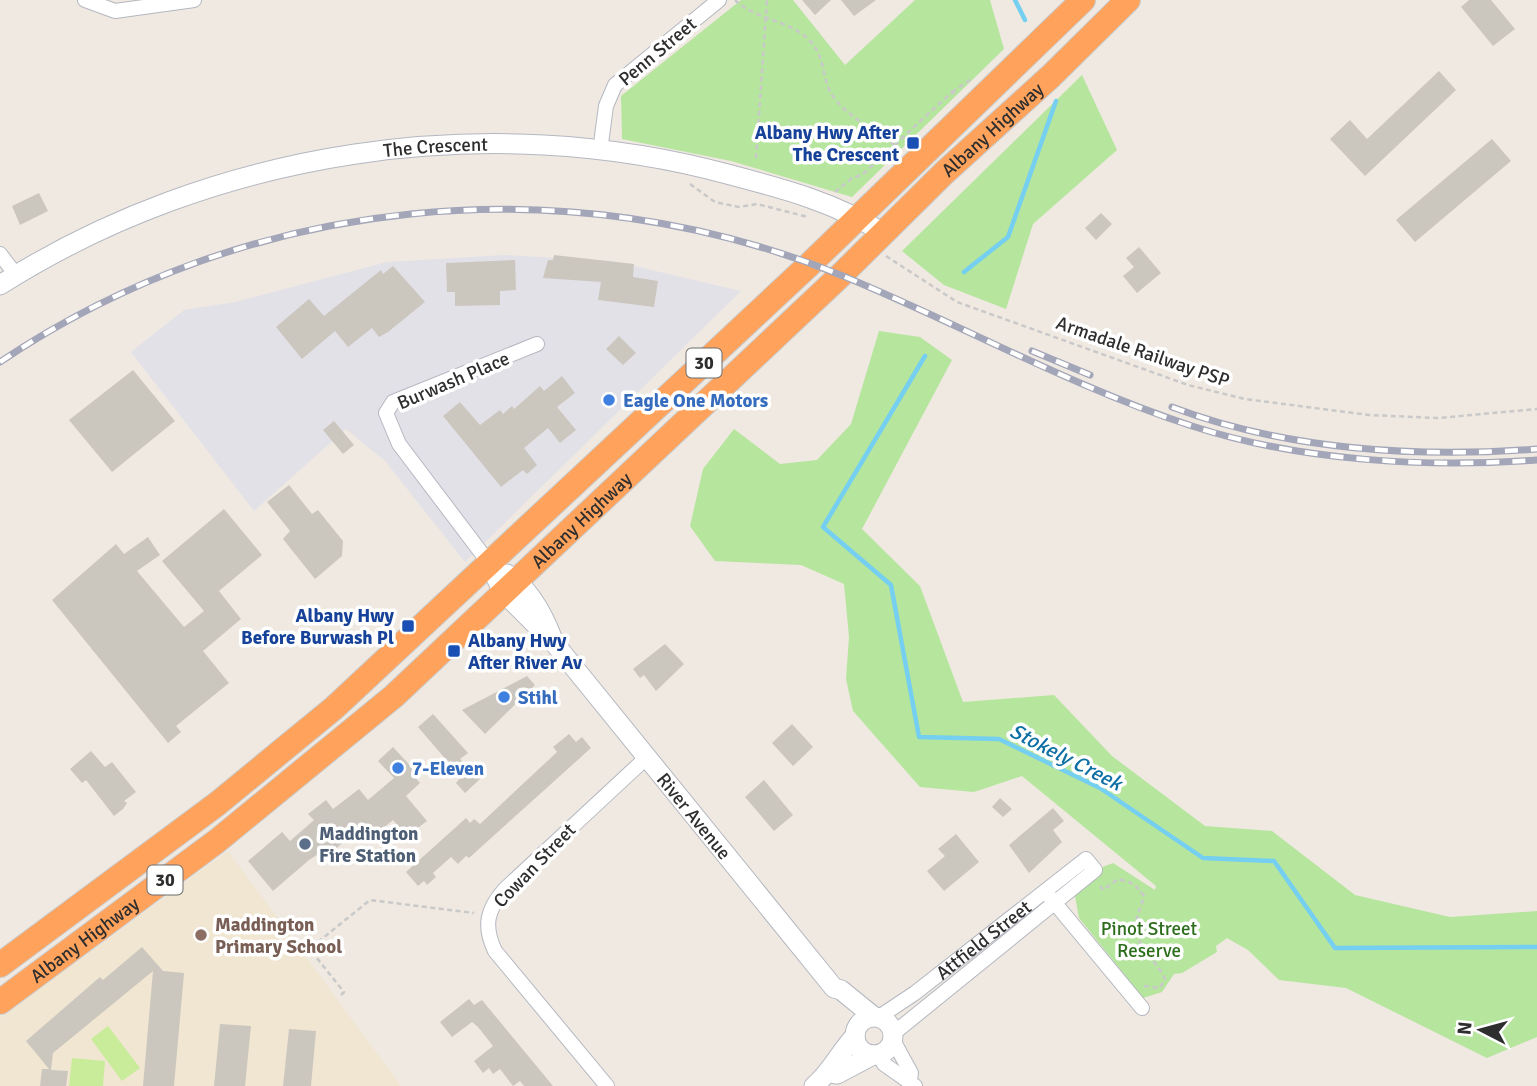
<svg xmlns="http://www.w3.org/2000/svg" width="1537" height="1086" viewBox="0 0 1537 1086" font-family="Signika,sans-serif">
  <rect width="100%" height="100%" fill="#efe9e1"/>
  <polygon fill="#e3e1e8" points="504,255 613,261 741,291 465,562 385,461 346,429 254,511 131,352 184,310 235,302 387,262"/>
  <polygon fill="#f0e6d1" points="228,851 401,1086 0,1086 0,1018"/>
  <g fill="#b6e59e">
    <polygon points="741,0 793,0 845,65 915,0 990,0 1004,49 852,197 731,161 622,139 621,96"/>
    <polygon points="1082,75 1117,150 1033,224 1006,309 944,285 902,251"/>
    <polygon points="879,331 920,337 952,360 862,529 920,586 963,702 1054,695 1112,756 1205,826 1272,831 1355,895 1450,917 1537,911 1537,1037 1487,1058 1346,988 1279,980 1248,950 1227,938 1216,946 1217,952 1182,973 1174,974 1162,992 1143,998 1079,918 1075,896 1095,870 1113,863 1155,890 1156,886 1022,776 974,792 920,787 853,711 846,679 849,637 844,584 801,565 715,561 690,526 703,469 734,429 780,464 817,460 851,424"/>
  </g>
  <g fill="#c9ec9a">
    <polygon points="108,1026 140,1068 122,1081 91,1039"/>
    <polygon points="72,1058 105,1061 103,1086 69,1086"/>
  </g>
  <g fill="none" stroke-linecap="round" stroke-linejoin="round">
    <g stroke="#75cff0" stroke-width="4.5">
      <polyline points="1015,0 1025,20"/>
      <polyline points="964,272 1008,237 1056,101"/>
      <polyline points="925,356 823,527 891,585 919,737 999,739 1100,788 1203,858 1274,861 1335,948 1537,947"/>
    </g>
  </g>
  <g fill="#cbc7bf">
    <polygon points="802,0 831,0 815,15"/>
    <polygon points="841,0 876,0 854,16"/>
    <polygon points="1469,0 1491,0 1515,29 1493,46 1461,7"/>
    <polygon points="1439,71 1456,90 1365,176 1330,139 1350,120 1367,139"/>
    <polygon points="1492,139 1511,161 1415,242 1396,220"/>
    <polygon points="39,193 48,211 20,225 12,206"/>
    <polygon points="1101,213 1112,224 1096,240 1085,228"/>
    <polygon points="1139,247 1161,273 1137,293 1123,276 1134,267 1126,258"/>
    <polygon points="554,255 634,264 633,277 658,281 654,307 598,300 601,282 543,278 548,260 553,260"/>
    <polygon points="515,260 516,290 500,291 500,305 455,306 455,292 447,292 446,263"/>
    <polygon points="393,266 425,302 388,332 379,337 372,328 348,347 335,331 302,359 276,327 309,299 324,316 381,270 383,274"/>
    <polygon points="619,336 636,353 623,365 606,349"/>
    <polygon points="133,370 175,421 112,472 69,420"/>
    <polygon points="562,376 575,393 557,407 576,430 560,443 548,428 524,448 537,465 527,474 523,470 501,487 443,416 460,402 480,425 500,410 503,414 512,406 514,409 540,386 544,391"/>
    <polygon points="334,421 354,445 343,454 323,430"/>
    <polygon points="289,485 312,514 318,510 343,541 342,556 315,579 283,539 290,531 267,502"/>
    <polygon points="224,509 262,555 219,591 241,619 203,651 229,683 176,726 181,732 168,743 52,600 116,544 124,554 148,537 160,555 137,571 184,627 204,611 162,561"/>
    <polygon points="665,644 684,664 656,691 644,675 640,678 633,669"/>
    <polygon points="527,676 535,685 485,734 462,710"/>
    <polygon points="433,714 468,753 460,759 480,779 465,793 456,783 461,777 418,727"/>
    <polygon points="792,724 813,747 793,766 772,743"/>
    <polygon points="569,734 576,742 582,737 591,748 469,858 466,856 458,864 451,857 433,873 436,877 427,885 424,881 418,886 406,872 466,818 470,823 474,819 480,824 557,752 553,747"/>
    <polygon points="393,747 418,774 415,777 420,783 406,796 427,821 407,836 393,820 375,835 365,824 333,851 329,847 309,860 273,891 248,861 282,832 290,841 314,820 308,814 326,800 333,809 359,789 368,800 394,778 378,761"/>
    <polygon points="91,751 105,767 112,762 136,792 124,801 127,803 123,809 114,816 86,780 82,783 70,769"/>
    <polygon points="764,780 793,815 774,831 745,797"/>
    <polygon points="1000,798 1012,809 1003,817 992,807"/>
    <polygon points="1053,808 1064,821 1053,830 1062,842 1029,873 1009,845"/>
    <polygon points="956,834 979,862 944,891 927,871 945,856 938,849"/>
    <polygon points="142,947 163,971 184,973 174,1086 143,1086 153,971 53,1053 51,1070 68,1071 66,1086 40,1086 42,1069 49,1069 26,1041 100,977 103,980"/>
    <polygon points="469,999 474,1005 482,1000 553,1086 524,1086 520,1081 513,1086 500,1069 493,1074 489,1068 483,1073 474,1061 493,1046 478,1027 472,1022 452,1037 440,1022"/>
    <polygon points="220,1024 251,1026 245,1086 214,1086"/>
    <polygon points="289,1029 316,1031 311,1086 283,1086"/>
  </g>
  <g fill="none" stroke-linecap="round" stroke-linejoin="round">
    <defs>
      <g id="street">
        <polyline points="85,0 115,11 194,0"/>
        <polyline points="600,151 606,106 615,85 719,0"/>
        <polyline points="0,254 16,275"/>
        <polyline points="489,563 399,444 386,413 393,402 537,344"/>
        <polyline points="1049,896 1142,1008"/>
        <path id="s1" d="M879 1017 915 993 1086 859 1095 870 894 1033"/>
        <polyline points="893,1040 911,1073 910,1079"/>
        <polyline points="879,1055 884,1064 915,1086"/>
        <path d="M607 1086 495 951C483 926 487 909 505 889L646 758"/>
      </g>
      <g id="secondary">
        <path id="s2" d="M0 285C213 150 487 108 731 175 784 189 837 203 883 233"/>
        <path id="s3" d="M489 563 503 592 555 644 834 988 841 990 873 1016"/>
        <path d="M507 574C529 588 544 616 553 640"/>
        <circle cx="874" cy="1036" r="19"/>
        <polyline points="830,1073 837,1074 873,1055"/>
        <path d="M814 1086C831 1072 839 1053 855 1036"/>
      </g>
      <g id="highway">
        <polyline points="0,965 217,804 334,708 810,264 1083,0"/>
        <path id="s4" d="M0 1002 217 841 394 696 841 275 944 173 1051 76 1128 0"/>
      </g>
    </defs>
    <use href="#street" stroke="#b4b7c1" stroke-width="16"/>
    <use href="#secondary" stroke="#b4b7c1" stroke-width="21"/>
    <use href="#highway" stroke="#c9c9c9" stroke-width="26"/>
    <g stroke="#c9c9c9" stroke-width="2.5" stroke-dasharray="5 3.5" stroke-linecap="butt">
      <path d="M735 0C755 19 784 19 806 37 829 57 819 80 835 99 853 121 879 131 899 149"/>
      <polyline points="952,92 970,80"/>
      <polyline points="756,158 767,0"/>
      <polyline points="690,184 715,202 739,207 757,204 808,217"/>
      <polyline points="835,192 852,178 862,175 952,92 957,96"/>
      <polyline points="886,256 957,302 1188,385 1245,399 1369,415 1438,418 1537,409"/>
      <path d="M1100 886 1103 890 1118 879 1134 884 1144 896C1142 904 1139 911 1137 918 1130 944 1156 958 1165 979L1160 988 1144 986"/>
      <polyline points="341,995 344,992 312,952 313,946 370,900 474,913"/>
    </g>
    <use href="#street" stroke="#fff" stroke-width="14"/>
    <use href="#secondary" stroke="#fff" stroke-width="19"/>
    <use href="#highway" stroke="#ffa35c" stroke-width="24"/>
    <defs>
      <g id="rail">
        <polyline points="1032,351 1090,375"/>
        <path d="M0 362C248 195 566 163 843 276 960 324 1072 387 1192 426 1299 461 1426 468 1537 460"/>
        <path d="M1172 407C1285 450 1417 458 1537 449"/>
      </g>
    </defs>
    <use href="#rail" stroke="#a3a6b8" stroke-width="7"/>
    <use href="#rail" stroke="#fff" stroke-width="4.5" stroke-dasharray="13" stroke-linecap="butt"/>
  </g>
  <g fill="#1a4fb4" stroke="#fff" stroke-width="2.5">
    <rect x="906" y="136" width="14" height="14" rx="3.5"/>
    <rect x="401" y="619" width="14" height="14" rx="3.5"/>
    <rect x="447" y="644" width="14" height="14" rx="3.5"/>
  </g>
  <g fill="#3f7fe0" stroke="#fff" stroke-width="2.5">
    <circle cx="609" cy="400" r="7"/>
    <circle cx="504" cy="697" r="7"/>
    <circle cx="398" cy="768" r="7"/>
  </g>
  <circle fill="#5c6f8a" stroke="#fff" stroke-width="2.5" cx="305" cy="844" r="7"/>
  <circle fill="#8d6e63" stroke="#fff" stroke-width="2.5" cx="201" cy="935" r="7"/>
  <g text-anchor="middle" stroke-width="7" stroke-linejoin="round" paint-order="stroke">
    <g fill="#fff" stroke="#6d6d6d" stroke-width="2">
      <rect x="686.5" y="348.5" width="35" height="29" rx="5"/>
      <rect x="147.5" y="865.5" width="35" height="29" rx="5"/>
    </g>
    <g font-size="18" font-weight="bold" fill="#2e2e2e">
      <text x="704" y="369">30</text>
      <text x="165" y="886">30</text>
    </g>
    <g font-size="19" fill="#2e2e2e" stroke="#fff">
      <text transform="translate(657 51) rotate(-40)" y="7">Penn Street</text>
      <text dy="7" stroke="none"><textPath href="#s4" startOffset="1323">Albany Highway</textPath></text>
      <text dy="7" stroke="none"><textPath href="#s2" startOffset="462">The Crescent</textPath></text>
      <text transform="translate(1143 351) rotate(19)" y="7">Armadale Railway PSP</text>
      <text transform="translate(453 380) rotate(-23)" y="7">Burwash Place</text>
      <text dy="7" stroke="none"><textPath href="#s4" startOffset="756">Albany Highway</textPath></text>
      <text dy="7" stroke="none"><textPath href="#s3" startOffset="327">River Avenue</textPath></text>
      <text transform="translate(534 865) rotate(-46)" y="7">Cowan Street</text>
      <text dy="7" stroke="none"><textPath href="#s4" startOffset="105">Albany Highway</textPath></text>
      <text dy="7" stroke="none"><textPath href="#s1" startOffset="130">Attfield Street</textPath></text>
    </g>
    <g font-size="19" font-weight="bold" fill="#164399" stroke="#fff" text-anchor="end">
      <text x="899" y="139">Albany Hwy After<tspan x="899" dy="22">The Crescent</tspan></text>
      <text x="394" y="622">Albany Hwy<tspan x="394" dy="22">Before Burwash Pl</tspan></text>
      <text x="468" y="647" text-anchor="start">Albany Hwy<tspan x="468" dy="22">After River Av</tspan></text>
    </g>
    <g font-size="19" font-weight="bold" fill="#366cbe" stroke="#fff" text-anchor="start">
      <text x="623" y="407">Eagle One Motors</text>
      <text x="518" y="704">Stihl</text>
      <text x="412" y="775">7-Eleven</text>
    </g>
    <g font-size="19" font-weight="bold" fill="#4e5e75" stroke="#fff" text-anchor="start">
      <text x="319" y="840">Maddington<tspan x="319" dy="22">Fire Station</tspan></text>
    </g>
    <g font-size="19" font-weight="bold" fill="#785e54" stroke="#fff" text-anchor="start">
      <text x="215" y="931">Maddington<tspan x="215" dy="22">Primary School</tspan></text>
    </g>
    <g font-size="19" fill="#2c6e1b" stroke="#fff">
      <text x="1149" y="935">Pinot Street<tspan x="1149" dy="22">Reserve</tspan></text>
    </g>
    <g font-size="21" font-style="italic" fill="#0d6fa3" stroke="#fff">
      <text transform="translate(1066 757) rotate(27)" y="7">Stokely Creek</text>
    </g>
  </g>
  <g transform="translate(1481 1030) rotate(276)" stroke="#ffffff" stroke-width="5" paint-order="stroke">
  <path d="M0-5L12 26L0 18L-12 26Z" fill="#2e2e2e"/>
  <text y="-10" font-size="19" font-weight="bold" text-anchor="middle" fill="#2e2e2e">N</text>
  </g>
</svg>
